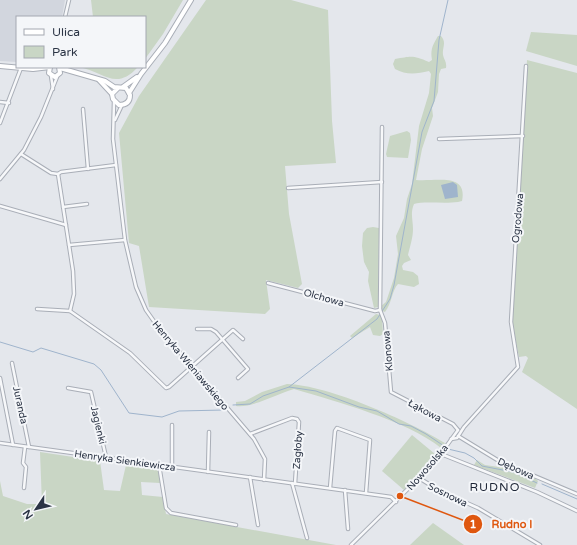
<svg xmlns="http://www.w3.org/2000/svg" width="577" height="545" viewBox="0 0 577 545" font-family="'Varela Round',sans-serif">
  <rect width="100%" height="100%" fill="#e4e7ec"/>
  <polygon fill="#d2d6de" points="0,0 65,0 62,17 17,17 17,62 0,61"/>
  <g fill="#c9d6c5">
    <polygon points="91,0 183,0 163,34 145,59 145,17 93,17"/>
    <polygon points="206,0 291,0 328,10 332,121 336,163 285,166 289,214 302,284 298,288 266,280 270,309 265,314 149,307 139,246 129,243 119,133 139,96"/>
    <polygon points="531,32 577,35 577,66 526,51"/>
    <path d="M438 36H441C447 43 442 47 443 55 444 60 447 62 446 68L441 69 439 74 438 92 432 108 433 116 422 149 416 180C435 182 468 172 462 201L458 202C445 204 423 201 414 204 410 213 413 220 413 229 413 238 410 246 408 255L411 260 404 263 402 266 403 270 413 272 418 276 419 284 414 287 398 284C392 290 392 303 385 312L382 311 381 306 386 302 394 278 398 254 396 236 404 218 407 199 412 184 419 126 429 93 431 74 429 71C416 74 406 75 395 69L393 64 395 59C412 56 413 55 429 62L432 60C430 49 433 45 438 36Z"/>
    <polygon points="527,60 577,73 577,409 522,372 528,358 526,356 519,357 512,323"/>
    <path d="M78 67H138C115 92 104 71 78 67Z"/>
    <polygon points="407,131 410,133 411,140 408,158 387,157 386,154 390,136"/>
    <polygon points="373,227 379,228 378,305 378,307 374,308 368,281 369,272 364,262 362,246 363,233 367,228"/>
    <polygon points="376,314 380,315 382,318 383,334 380,336 373,335 370,327 352,338 350,336"/>
    <path d="M287 384C328 385 409 421 445 443L441 448C406 420 337 402 294 389 276 394 253 408 236 406V402L245 401 262 392Z"/>
    <polygon points="412,435 435,454 404,490 382,471"/>
    <polygon points="40,452 100,461 104,490 120,491 126,465 158,468 160,483 141,482 142,495 163,497 166,514 336,545 0,545 0,481 3,496 27,504 42,504"/>
    <polygon points="477,460 485,465 499,467 501,464 536,479 538,481 535,488 474,465"/>
    <polygon points="433,523 464,545 410,545"/>
  </g>
  <polygon fill="#9fb4cc" points="453,182 457,185 458,197 445,199 441,185"/>
  <g fill="none" stroke-linecap="round" stroke-linejoin="round">
    <g stroke="#9fb4cc" stroke-width="1">
      <polyline points="0,342 33,352 41,348 94,364 101,370 129,413 162,417 179,411 224,410"/>
      <polyline points="289,387 377,319 390,299 394,285 422,132 434,101 439,40 448,0"/>
      <polyline points="233,405 250,404 263,396 289,387 316,391 359,407 377,411 399,424 411,426 426,434 444,446"/>
      <polyline points="448,449 465,453 474,458 482,466 513,472 537,483"/>
      <polyline points="542,484 577,499"/>
    </g>
    <defs>
      <g id="street">
        <polyline points="65,17 69,0"/>
        <polyline points="51,76 53,89"/>
        <polyline points="0,102 9,103"/>
        <polyline points="114,102 113,139 125,240 136,287 146,310 158,327 254,439 265,459 264,480"/>
        <polyline points="83,109 88,169"/>
        <polyline points="115,120 122,105"/>
        <polyline points="0,123 21,68"/>
        <polyline points="439,139 523,136"/>
        <polyline points="21,154 51,173 58,174 61,172 116,165"/>
        <polyline points="58,174 73,271 74,294 70,311"/>
        <polyline points="0,179 24,150 41,117 57,77"/>
        <polyline points="288,188 382,182"/>
        <polyline points="0,206 66,225"/>
        <polyline points="63,207 87,204"/>
        <polyline points="69,245 125,240"/>
        <polyline points="268,283 375,311 380,310"/>
        <polyline points="37,309 70,311 130,353 166,388 169,387 233,330 243,339"/>
        <polyline points="380,310 382,127"/>
        <polyline points="380,310 385,323 391,392 453,424 458,430"/>
        <polyline points="197,329 211,329 216,332 248,369 238,378"/>
        <polyline points="12,363 29,447"/>
        <polyline points="0,378 13,445"/>
        <polyline points="68,388 91,392 106,457"/>
        <polyline points="250,434 292,418 297,419 299,422 295,484"/>
        <polyline points="458,436 499,461 577,494"/>
        <polyline points="451,439 457,438 464,427 518,367 511,322 526,66"/>
        <polyline points="0,443 384,496 391,497 396,502"/>
        <polyline points="441,454 537,492 577,511"/>
        <polyline points="159,465 166,508 171,513 236,525"/>
        <polyline points="172,466 172,425"/>
        <polyline points="208,472 209,432"/>
        <polyline points="250,477 258,525"/>
        <polyline points="419,478 440,491 478,508 540,545"/>
        <polyline points="292,483 307,538"/>
        <polyline points="24,488 26,467 23,463 25,447"/>
        <polyline points="330,488 335,431 337,428 370,440 366,493"/>
        <polyline points="345,490 348,529"/>
        <polyline points="351,545 419,478 437,459 458,430"/>
      </g>
      <g id="secondary">
        <polyline points="0,66 33,69 50,67"/>
        <polyline points="50,67 49,73 55,77 60,73 59,67"/>
        <path d="M60 68 105 81 114 87 126 88 130 95C130 102 126 105 119 105L113 99 112 94 118 88"/>
        <polyline points="99,80 112,94"/>
        <polyline points="123,87 137,77"/>
        <polyline points="129,93 141,74 165,43 191,0"/>
      </g>
    </defs>
    <use href="#street" stroke="#a9aeb7" stroke-width="4.5"/>
    <use href="#secondary" stroke="#a9aeb7" stroke-width="6"/>
    <use href="#street" stroke="#f7f8fa" stroke-width="2.5"/>
    <use href="#secondary" stroke="#fff" stroke-width="4"/>
  </g>
  <g text-anchor="middle" stroke-width="4" stroke-linejoin="round" paint-order="stroke">
    <g font-size="10" fill="#2b3445" stroke="#f4f6f9">
      <text transform="translate(517 218) rotate(-85)" y="4">Ogrodowa</text>
      <text transform="translate(324 297) rotate(16)" y="4">Olchowa</text>
      <text transform="translate(387 351) rotate(-95)" y="4">Klonowa</text>
      <text transform="translate(191 365) rotate(50)" y="4">Henryka Wieniawskiego</text>
      <text transform="translate(21 405) rotate(78)" y="4">Juranda</text>
      <text transform="translate(425 410) rotate(28)" y="4">Łąkowa</text>
      <text transform="translate(99 425) rotate(77)" y="4">Jagienki</text>
      <text transform="translate(297 450) rotate(-86)" y="4">Zagłoby</text>
      <text transform="translate(125 460) rotate(8)" y="4">Henryka Sienkiewicza</text>
      <text transform="translate(427 467) rotate(-49)" y="4">Nowosolska</text>
      <text transform="translate(516 468) rotate(24)" y="4">Dębowa</text>
      <text transform="translate(448 494) rotate(26)" y="4">Sosnowa</text>
    </g>
    <g font-size="12" letter-spacing="1" fill="#1d2536" stroke="#f4f6f9">
      <text x="495" y="491">RUDNO</text>
    </g>
  </g>
  <path fill="none" stroke="#df570f" stroke-width="1.5" d="M400 496L473 524"/>
  <g fill="#df570f" stroke="#f4f6f9" stroke-width="1.5">
    <circle cx="400" cy="496" r="4"/>
    <circle cx="473" cy="524" r="10"/>
  </g>
  <g font-size="12" text-anchor="middle" font-weight="bold" fill="#fff">
    <text x="473" y="528">1</text>
  </g>
  <g font-size="11" text-anchor="middle" font-weight="bold" fill="#df570f" stroke="#f4f6f9" stroke-width="4" stroke-linejoin="round" paint-order="stroke">
    <text x="512" y="528">Rudno I</text>
  </g>
  <rect x="16" y="16" width="130" height="52" fill="#f4f6f9" stroke="#a4a8b1"/>
  <rect x="24" y="29" width="20" height="6" fill="#ffffff" stroke="#a4a8b1"/>
  <text x="52" y="36" font-size="12" fill="#2b3445">Ulica</text>
  <rect x="24" y="46" width="20" height="12" fill="#c9d6c5" stroke="#a4a8b1"/>
  <text x="52" y="56" font-size="12" fill="#2b3445">Park</text>
  <g transform="translate(36 509) rotate(235)" stroke="#f4f6f9" stroke-width="3" paint-order="stroke">
  <path d="M0-3L7 15L0 10L-7 15Z" fill="#2b3445"/>
  <text y="-6" font-size="11" font-weight="bold" text-anchor="middle" fill="#2b3445">N</text>
  </g>
</svg>
